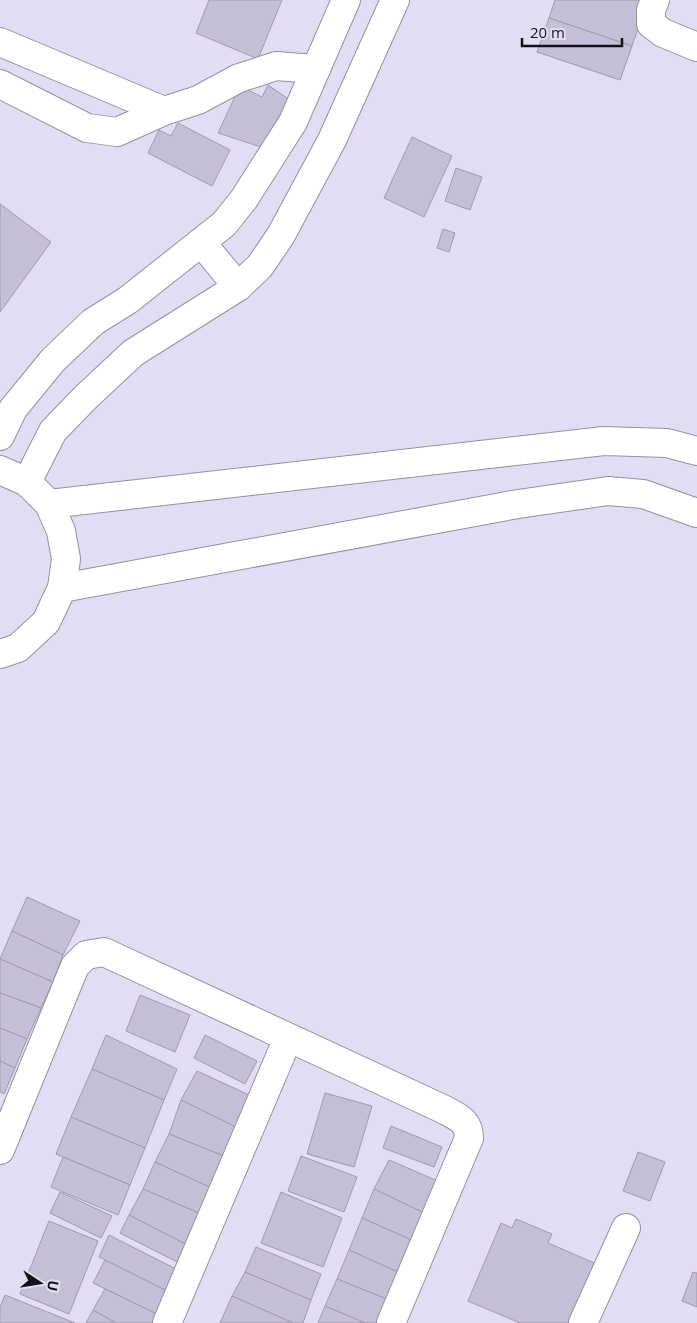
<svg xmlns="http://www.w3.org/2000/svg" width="697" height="1323" viewBox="0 0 697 1323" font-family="'Open Sans',sans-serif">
  <rect width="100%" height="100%" fill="#e3ddf3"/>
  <g fill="#c5bfd5" stroke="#9f99ae">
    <polygon points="209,0 282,0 258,59 196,33"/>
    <polygon points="555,0 648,0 632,46 549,18"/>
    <polygon points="549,18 632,46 620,80 537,52"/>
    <polygon points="268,85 290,100 264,148 218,133 240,86 262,97"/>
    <polygon points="178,123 230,150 212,186 148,153 159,130 171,136"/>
    <polygon points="412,137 452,156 424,217 384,198"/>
    <polygon points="456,168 482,177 470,210 445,201"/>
    <polygon points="0,204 51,242 0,312"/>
    <polygon points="443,229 455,233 449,252 437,248"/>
    <polygon points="27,897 80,921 63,955 12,931"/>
    <polygon points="12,931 63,955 53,982 0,959"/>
    <polygon points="0,959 53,982 41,1008 0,993"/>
    <polygon points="0,993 41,1008 27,1039 0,1028"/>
    <polygon points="140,995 190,1015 175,1052 126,1031"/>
    <polygon points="0,1028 27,1039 15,1068 0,1061"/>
    <polygon points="106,1035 177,1069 164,1100 92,1069"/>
    <polygon points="205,1035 257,1061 245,1084 194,1058"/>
    <polygon points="0,1061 15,1068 4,1094 0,1092"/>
    <polygon points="92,1069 164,1100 145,1148 71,1117"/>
    <polygon points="197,1071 258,1099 244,1131 181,1100"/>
    <polygon points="325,1093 372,1106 354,1167 307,1154"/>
    <polygon points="181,1100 244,1131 231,1159 169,1134"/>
    <polygon points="71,1117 145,1148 130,1185 56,1154"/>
    <polygon points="391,1126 442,1147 434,1167 383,1148"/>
    <polygon points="169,1134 231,1159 218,1191 155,1162"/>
    <polygon points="638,1152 665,1162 650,1201 623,1191"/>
    <polygon points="301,1156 357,1177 344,1212 288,1191"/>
    <polygon points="63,1157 130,1185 118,1215 51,1187"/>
    <polygon points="389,1160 440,1182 426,1214 374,1189"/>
    <polygon points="155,1162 218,1191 208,1217 143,1189"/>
    <polygon points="143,1189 208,1217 195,1249 129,1215"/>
    <polygon points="374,1189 426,1214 414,1241 362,1218"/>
    <polygon points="60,1192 112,1216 101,1238 50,1213"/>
    <polygon points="281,1192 342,1218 323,1267 261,1243"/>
    <polygon points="129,1215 195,1249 187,1267 120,1233"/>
    <polygon points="362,1218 414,1241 400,1273 349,1250"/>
    <polygon points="516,1219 552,1234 548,1243 599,1265 574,1323 520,1323 468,1301 501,1223 512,1228"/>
    <polygon points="49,1221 98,1241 69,1314 20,1294"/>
    <polygon points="109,1235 182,1272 171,1293 99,1257"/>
    <polygon points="256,1247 321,1274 311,1300 245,1272"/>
    <polygon points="349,1250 400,1273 389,1300 337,1279"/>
    <polygon points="105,1260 171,1293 159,1315 93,1283"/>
    <polygon points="245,1272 311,1300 303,1323 293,1323 232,1296"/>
    <polygon points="693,1272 697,1273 697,1307 682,1301"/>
    <polygon points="337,1279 389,1300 379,1323 365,1323 325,1306"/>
    <polygon points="105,1289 159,1315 154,1323 116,1323 93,1310"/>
    <polygon points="5,1295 75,1323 0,1323 0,1307"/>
    <polygon points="232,1296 293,1323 220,1323"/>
    <polygon points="325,1306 365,1323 318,1323"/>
    <polygon points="93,1310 116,1323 86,1323"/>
  </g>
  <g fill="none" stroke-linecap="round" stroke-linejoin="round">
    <defs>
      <g id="minor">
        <polyline points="655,0 651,10 651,24 663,33 697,47"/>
        <polyline points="0,42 164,111"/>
        <polyline points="0,84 87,128 117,132 164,111 198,100 239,78 258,72 276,66 316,69"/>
        <polyline points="201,242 238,287"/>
        <polyline points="0,436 13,409 53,360 93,322 128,300 224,224 244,199 293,122 346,0"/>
        <polyline points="0,470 27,482 49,504 61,531 66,559 62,588 46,622 18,648 0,654"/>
        <polyline points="27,482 53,431 86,397 133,353 238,287 260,266 281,235 332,140 395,0"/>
        <polyline points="49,504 604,441 667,443 697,451"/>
        <polyline points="62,588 518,504 608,491 643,494 697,513"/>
        <path d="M0 1150 75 966 86 955 104 952 443 1109C457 1117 469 1120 469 1138L391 1323"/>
        <polyline points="167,1323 288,1038"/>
        <polyline points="583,1323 626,1228"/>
      </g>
    </defs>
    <use href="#minor" stroke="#958fa3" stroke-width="30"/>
    <use href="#minor" stroke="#fff" stroke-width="28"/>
  </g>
  <g transform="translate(40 1283) rotate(102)" stroke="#e3ddf3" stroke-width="4" paint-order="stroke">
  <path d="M0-4L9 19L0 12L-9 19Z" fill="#141219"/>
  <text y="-8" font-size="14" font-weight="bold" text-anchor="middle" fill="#141219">U</text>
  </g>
  <path d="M522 38v8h100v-8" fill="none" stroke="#141219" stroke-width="2.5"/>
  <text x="530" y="38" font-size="15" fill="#141219" stroke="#e3ddf3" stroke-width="4" paint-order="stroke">20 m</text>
</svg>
